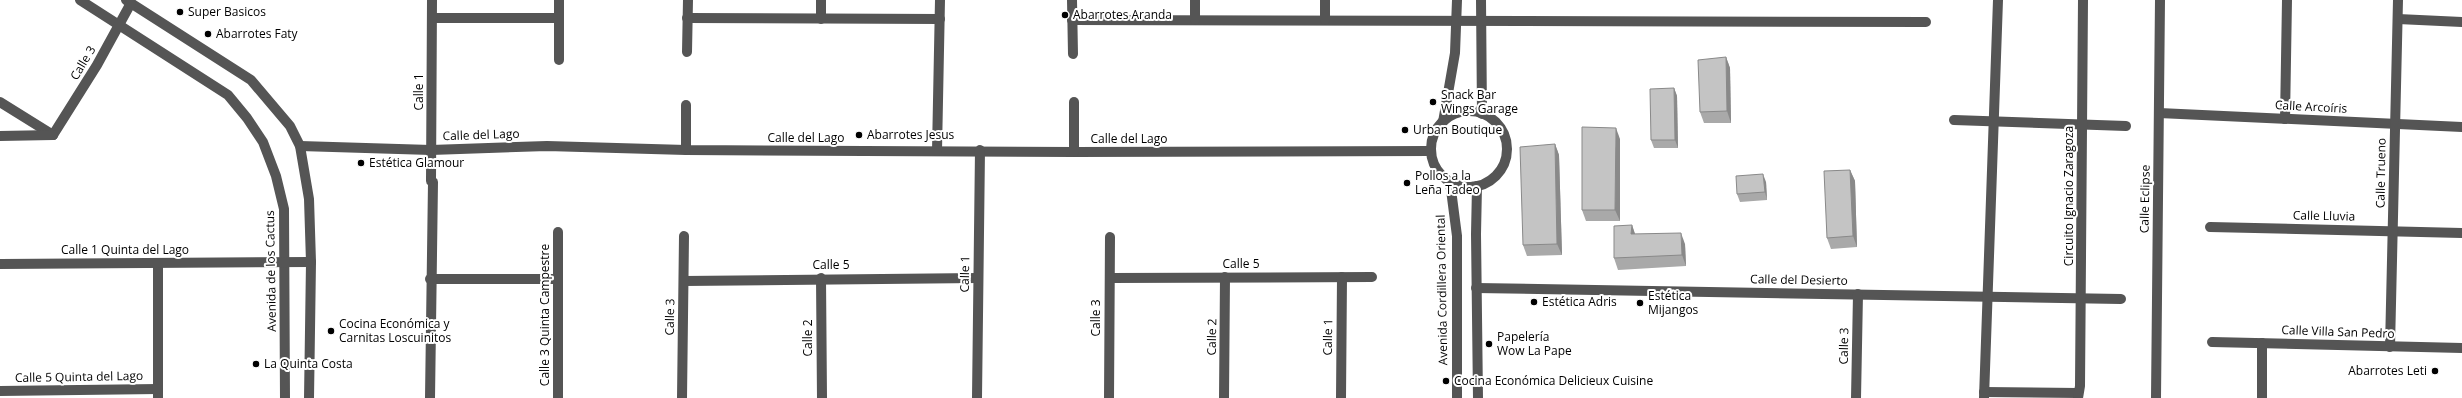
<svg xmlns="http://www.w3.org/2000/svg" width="2462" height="398" viewBox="0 0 2462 398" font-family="'Open Sans',sans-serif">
  <rect width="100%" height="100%" fill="#fff"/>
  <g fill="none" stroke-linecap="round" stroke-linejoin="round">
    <g stroke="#555" stroke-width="10">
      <polyline points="80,0 228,95 247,118 263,142 276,176 284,209 285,398"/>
      <polyline points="126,0 251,80 290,126 300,146 309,199 311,262 309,398"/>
      <polyline points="821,0 821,19"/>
      <polyline points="1072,0 1073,54"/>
      <polyline points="1481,0 1482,114"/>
      <polyline points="432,18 559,18"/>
      <polyline points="687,18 940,19"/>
      <polyline points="2398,19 2462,22"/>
      <polyline points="1072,20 1926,22"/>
      <polyline points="1195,20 1195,0"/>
      <polyline points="1325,20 1325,0"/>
      <polyline points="687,52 688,0"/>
      <polyline points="559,60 559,0"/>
      <polyline points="0,102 53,135"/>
      <circle cx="1469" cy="149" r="38"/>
      <polyline points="2159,113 2462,127"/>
      <polyline points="2285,119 2287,0"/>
      <polyline points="1954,120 2126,126"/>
      <polyline points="1443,122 1455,53 1457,0"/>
      <polyline points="53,135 97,65 131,3"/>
      <polyline points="0,136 53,135"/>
      <polyline points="300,146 431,150 547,146 686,150 1074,152 1431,151"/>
      <polyline points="686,150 686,105"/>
      <polyline points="937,151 940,0"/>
      <polyline points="1074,152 1074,102"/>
      <polyline points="1450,182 1457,236 1457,398"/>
      <polyline points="1477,186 1476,234 1478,398"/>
      <polyline points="2210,227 2462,233"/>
      <polyline points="158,263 158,398"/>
      <polyline points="0,264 311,262"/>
      <polyline points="821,278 822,398"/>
      <polyline points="1110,278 1372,277"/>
      <polyline points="430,279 558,279"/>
      <polyline points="684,281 978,278"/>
      <polyline points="1476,288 2121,299"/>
      <polyline points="2212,342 2462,348"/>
      <polyline points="2262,343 2262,398"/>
      <polyline points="2390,347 2398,0"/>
      <polyline points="0,391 158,389"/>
      <polyline points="1984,392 2078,393"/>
      <polyline points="430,398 433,182 431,181 432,0"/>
      <polyline points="558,398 558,232"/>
      <polyline points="682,398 684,236"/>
      <polyline points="977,398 980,150"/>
      <polyline points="1109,398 1110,237"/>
      <polyline points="1224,398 1225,277"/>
      <polyline points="1341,398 1342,277"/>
      <polyline points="1856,398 1858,294"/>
      <polyline points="1984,398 1998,0"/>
      <polyline points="2078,398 2080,386 2083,0"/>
      <polyline points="2156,398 2160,0"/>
    </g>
  </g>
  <g fill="#a9a9a9">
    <polygon points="1726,57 1730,68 1731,123 1704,123 1700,112"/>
    <polygon points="1674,88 1677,96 1678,148 1654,148 1651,140"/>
    <polygon points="1620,139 1620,221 1586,221 1582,210"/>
    <polygon points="1555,144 1559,155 1562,255 1527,256 1523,245"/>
    <polygon points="1850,170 1855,181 1857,247 1831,249 1827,238"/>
    <polygon points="1766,182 1767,200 1740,202 1737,194"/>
    <polygon points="1632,225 1635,234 1685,244 1686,266 1618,270 1614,258"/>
  </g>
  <g fill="#898989">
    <polygon points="1726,57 1730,68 1731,123 1727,111"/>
    <polygon points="1674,88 1677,96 1678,148 1675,140"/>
    <polygon points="1616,128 1620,139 1620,221 1615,210"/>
    <polygon points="1555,144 1559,155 1562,255 1557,244"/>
    <polygon points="1850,170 1855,181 1857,247 1853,236"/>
    <polygon points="1763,174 1766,182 1767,200 1765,192"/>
    <polygon points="1632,225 1636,237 1631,234"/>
    <polygon points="1681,233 1685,244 1686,266 1682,255"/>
  </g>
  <g fill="#c4c4c4" stroke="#898989">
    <polygon points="1726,57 1727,111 1700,112 1698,60"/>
    <polygon points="1674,88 1675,140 1651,140 1650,89"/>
    <polygon points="1582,127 1616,128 1615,210 1582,210"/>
    <polygon points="1555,144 1557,244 1523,245 1520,147"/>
    <polygon points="1850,170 1853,236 1827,238 1824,171"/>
    <polygon points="1763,174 1765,192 1737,194 1736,176"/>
    <polygon points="1632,225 1631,234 1681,233 1682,255 1614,258 1614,226"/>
  </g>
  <g fill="#000" stroke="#fff" stroke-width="1.5">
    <circle cx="180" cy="12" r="4"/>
    <circle cx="1065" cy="15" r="4"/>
    <circle cx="208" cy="34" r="4"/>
    <circle cx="1433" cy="102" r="4"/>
    <circle cx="1405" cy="130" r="4"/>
    <circle cx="859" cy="135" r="4"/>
    <circle cx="361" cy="163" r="4"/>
    <circle cx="1407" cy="183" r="4"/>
    <circle cx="1534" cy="302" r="4"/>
    <circle cx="1640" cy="303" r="4"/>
    <circle cx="331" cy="331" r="4"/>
    <circle cx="1489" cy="344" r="4"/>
    <circle cx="256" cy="364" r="4"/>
    <circle cx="2435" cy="371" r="4"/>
    <circle cx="1446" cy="381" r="4"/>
  </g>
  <g text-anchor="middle" stroke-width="4" stroke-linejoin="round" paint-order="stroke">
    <g font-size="12" fill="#000" stroke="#fff" text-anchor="start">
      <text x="188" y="16">Super Basicos</text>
      <text x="1073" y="19">Abarrotes Aranda</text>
      <text x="216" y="38">Abarrotes Faty</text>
      <text x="1441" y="99">Snack Bar<tspan x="1441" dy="14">Wings Garage</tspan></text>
      <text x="1413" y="134">Urban Boutique</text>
      <text x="867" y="139">Abarrotes Jesus</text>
      <text x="369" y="167">Estética Glamour</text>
      <text x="1415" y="180">Pollos a la<tspan x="1415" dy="14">Leña Tadeo</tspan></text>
      <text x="1648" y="300">Estética<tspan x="1648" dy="14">Mijangos</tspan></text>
      <text x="1542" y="306">Estética Adris</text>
      <text x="339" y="328">Cocina Económica y<tspan x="339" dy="14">Carnitas Loscuinitos</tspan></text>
      <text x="1497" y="341">Papelería<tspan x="1497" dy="14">Wow La Pape</tspan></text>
      <text x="264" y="368">La Quinta Costa</text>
      <text x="2427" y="375" text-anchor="end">Abarrotes Leti</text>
      <text x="1454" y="385">Cocina Económica Delicieux Cuisine</text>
    </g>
    <g font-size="12" fill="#000" stroke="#fff">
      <text transform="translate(83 63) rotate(-59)" y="4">Calle 3</text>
      <text transform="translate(419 92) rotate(-90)" y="4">Calle 1</text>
      <text transform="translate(2311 107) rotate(3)" y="4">Calle Arcoíris</text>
      <text transform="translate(481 135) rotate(-2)" y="4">Calle del Lago</text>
      <text x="806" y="142">Calle del Lago</text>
      <text x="1129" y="143">Calle del Lago</text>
      <text transform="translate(2381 173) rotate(-89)" y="4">Calle Trueno</text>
      <text transform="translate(2069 196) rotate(-90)" y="4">Circuito Ignacio Zaragoza</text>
      <text transform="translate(2145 199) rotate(-89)" y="4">Calle Eclipse</text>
      <text transform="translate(2324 216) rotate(1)" y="4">Calle Lluvia</text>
      <text x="125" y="254">Calle 1 Quinta del Lago</text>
      <text x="1241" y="268">Calle 5</text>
      <text x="831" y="269">Calle 5</text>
      <text transform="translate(271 271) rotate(-91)" y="4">Avenida de los Cactus</text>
      <text transform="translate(965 274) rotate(-89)" y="4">Calle 1</text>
      <text transform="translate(1799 280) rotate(1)" y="4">Calle del Desierto</text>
      <text transform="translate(1442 290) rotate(-91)" y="4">Avenida Cordillera Oriental</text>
      <text transform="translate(545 315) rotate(-90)" y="4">Calle 3 Quinta Campestre</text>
      <text transform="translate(670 317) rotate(-89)" y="4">Calle 3</text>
      <text transform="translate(1096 318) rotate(-90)" y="4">Calle 3</text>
      <text transform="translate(2338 332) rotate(2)" y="4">Calle Villa San Pedro</text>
      <text transform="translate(1212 337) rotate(-89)" y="4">Calle 2</text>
      <text transform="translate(1328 337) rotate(-89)" y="4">Calle 1</text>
      <text transform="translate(808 338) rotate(-90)" y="4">Calle 2</text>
      <text transform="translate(1844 346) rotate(-89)" y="4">Calle 3</text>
      <text transform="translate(79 377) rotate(-1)" y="4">Calle 5 Quinta del Lago</text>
    </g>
  </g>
</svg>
